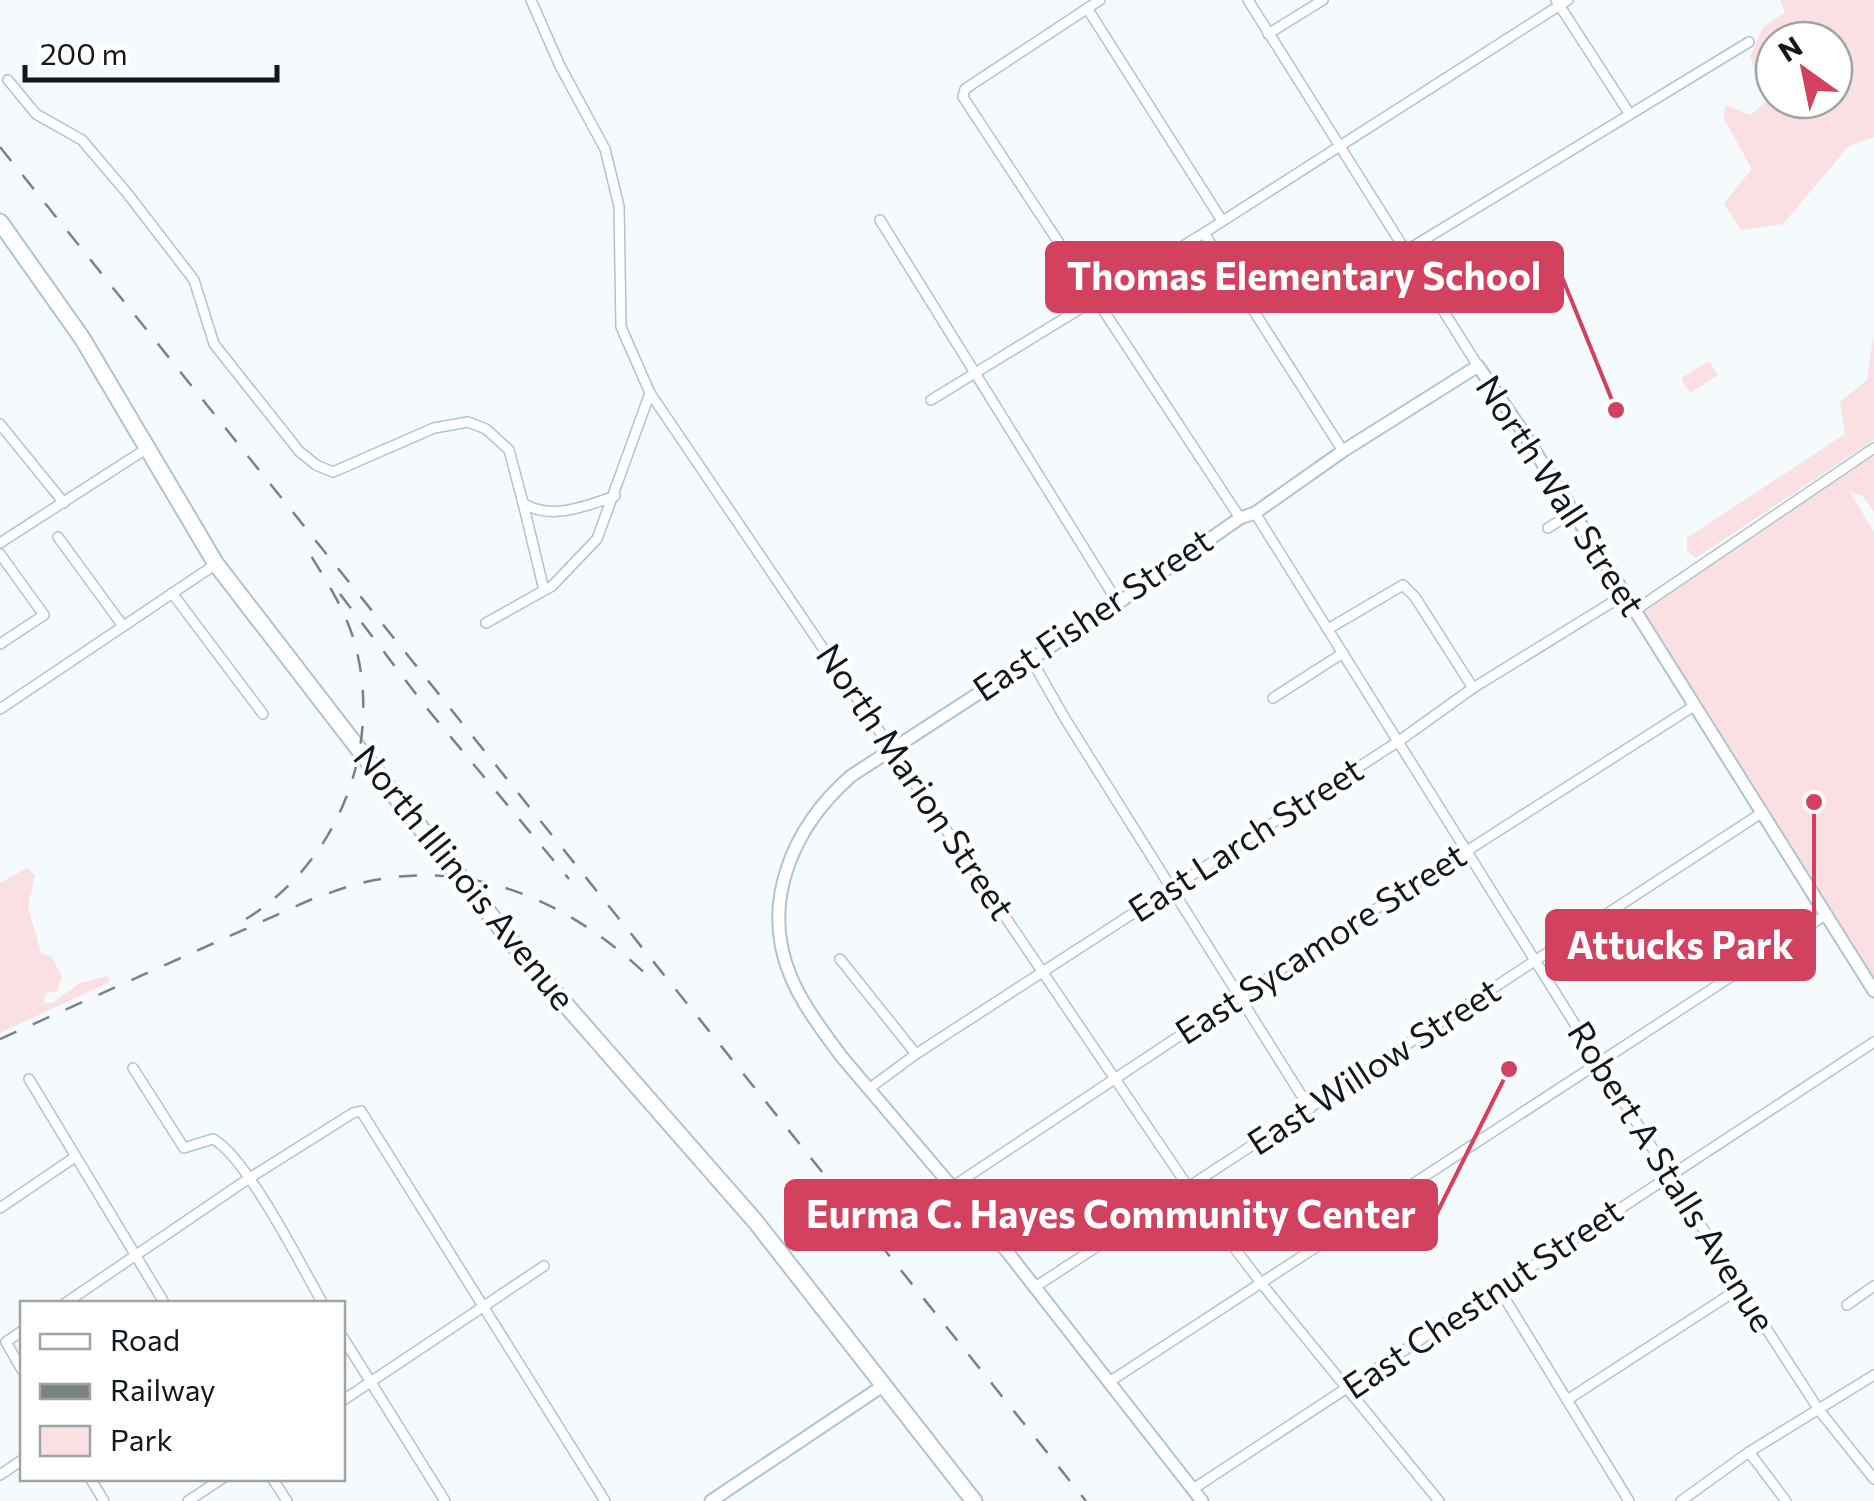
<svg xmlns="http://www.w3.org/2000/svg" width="1874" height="1501" viewBox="0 0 1874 1501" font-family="Commissioner,sans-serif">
  <rect width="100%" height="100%" fill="#f5fafd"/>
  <g fill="#fae0e2" fill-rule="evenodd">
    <path d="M1780 0H1874V137L1849 146 1783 224 1741 230 1724 203 1752 169 1723 117 1726 105 1750 115 1767 101 1750 57 1763 27 1785 12ZM1774 40H1834V100H1774Z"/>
    <polygon points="1874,332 1874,440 1696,558 1687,551 1687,538 1845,434 1840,402 1867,380"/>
    <polygon points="1709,361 1718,375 1690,393 1681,378"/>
    <polygon points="1874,453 1874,512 1863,496 1850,492 1874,532 1874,992 1634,611 1838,473 1842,478 1847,471"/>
    <polygon points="27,868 35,875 28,907 41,953 52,957 62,977 57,991 46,993 44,1003 52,1003 80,983 108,976 110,982 0,1033 0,883"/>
  </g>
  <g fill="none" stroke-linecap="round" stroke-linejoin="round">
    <defs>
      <g id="minor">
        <polyline points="531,0 560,66 605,149 619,206 621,327 650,393 1189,1188 1261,1283 1439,1501"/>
        <polyline points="1100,0 965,89 963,97 1240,518"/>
        <polyline points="1248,0 1478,366"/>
        <polyline points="1556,0 1629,113"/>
        <polyline points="1087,8 1221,219"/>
        <polyline points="1268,34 1323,0"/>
        <path d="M8 80 36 114 82 140 127 193 194 280 214 344 299 451 316 465 333 472 434 428 468 422 486 429 509 450 523 503C549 521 587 506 615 496"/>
        <polyline points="880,220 1118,603"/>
        <polyline points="1204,233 1343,451"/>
        <polyline points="1404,252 1749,42"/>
        <polyline points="931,400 1204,233 1568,0"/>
        <polyline points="0,424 64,503"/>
        <polyline points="523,503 544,590"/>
        <polyline points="1255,513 1740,1288 1819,1410 1874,1479"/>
        <polyline points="1548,528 1573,512"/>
        <polyline points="58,537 123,626"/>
        <polyline points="0,543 146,449"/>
        <polyline points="0,554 44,615 0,644"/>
        <polyline points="172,593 263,714"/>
        <polyline points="1634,611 1874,448"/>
        <polyline points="486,623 552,586 597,539 650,393"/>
        <polyline points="1328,629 1403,585 1415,597 1473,688"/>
        <polyline points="1031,659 1064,717 1310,1109"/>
        <polyline points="1273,698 1343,653"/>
        <polyline points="0,709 216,564"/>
        <polyline points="840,959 916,1054"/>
        <path d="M133 1068 184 1148 213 1139C246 1156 302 1267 323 1304"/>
        <polyline points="29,1079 165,1304"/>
        <polyline points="870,1088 916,1054 1399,741 1473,688 1624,595"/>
        <polyline points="952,1187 1241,995 1694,706"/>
        <polyline points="0,1208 75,1157"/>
        <polyline points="1035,1287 1763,812"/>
        <polyline points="1499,1289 1629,1501"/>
        <polyline points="64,1304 248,1179 353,1113 361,1111 605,1501"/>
        <polyline points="1847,1305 1874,1286"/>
        <polyline points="342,1336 445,1501"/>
        <polyline points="6,1342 22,1370"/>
        <polyline points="6,1342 22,1331"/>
        <polyline points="1109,1382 1827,914"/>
        <polyline points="1567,1400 1740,1288"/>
        <polyline points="342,1401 544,1266"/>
        <polyline points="1749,1452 1786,1501"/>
        <polyline points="0,1475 22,1460"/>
        <polyline points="90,1478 104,1501"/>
        <polyline points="272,1478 287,1501"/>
        <polyline points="1193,1489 1874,1042"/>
        <polyline points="188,1501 223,1478"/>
        <polyline points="1681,1501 1749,1452 1874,1375"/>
      </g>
      <g id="tertiary">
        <polyline points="711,1501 884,1385"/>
        <path d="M1202 1501 1009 1254 841 1056C823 1031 803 1006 791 977 759 902 794 826 851 776L1118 603 1240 518 1255 513 1343 451 1478 366 1521 429 1874 991"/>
      </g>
      <polyline id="primary" points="0,222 82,338 216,564 391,791 524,957 755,1221 974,1501"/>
    </defs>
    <use href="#minor" stroke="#aec4d2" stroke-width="12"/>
    <use href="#tertiary" stroke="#aec4d2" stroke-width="15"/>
    <use href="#primary" stroke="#aec4d2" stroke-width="19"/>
    <use href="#minor" stroke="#fff" stroke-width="9"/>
    <use href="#tertiary" stroke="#fff" stroke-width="11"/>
    <use href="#primary" stroke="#fff" stroke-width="15"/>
    <g stroke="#7b8286" stroke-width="2.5" stroke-dasharray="18 18" stroke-linecap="butt">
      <polyline points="0,147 1086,1501"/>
      <polyline points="340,594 425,706 569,879"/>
      <path d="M246 919C335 864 381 754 357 652 349 615 326 580 306 548"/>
      <path d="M0 1039 310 900C327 894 344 887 361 883 473 856 573 903 652 980"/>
    </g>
  </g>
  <g text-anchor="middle" stroke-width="8" stroke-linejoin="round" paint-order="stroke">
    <g font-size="35" fill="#11191e" stroke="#fff">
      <text transform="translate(1560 496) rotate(57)" y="12">North Wall Street</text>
      <text transform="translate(1093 615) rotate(-34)" y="12">East Fisher Street</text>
      <text transform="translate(915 782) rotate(56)" y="12">North Marion Street</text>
      <text transform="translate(1246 840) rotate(-33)" y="12">East Larch Street</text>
      <text transform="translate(464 878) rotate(51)" y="12">North Illinois Avenue</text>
      <text transform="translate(1321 944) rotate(-33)" y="12">East Sycamore Street</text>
      <text transform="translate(1374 1067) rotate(-33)" y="12">East Willow Street</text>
      <text transform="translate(1671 1177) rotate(58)" y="12">Robert A Stalls Avenue</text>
      <text transform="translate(1483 1299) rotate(-34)" y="12">East Chestnut Street</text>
    </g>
  </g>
  <path fill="none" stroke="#d2425f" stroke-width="4" d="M1616 410L1562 277M1814 802L1814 945M1509 1069L1436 1215"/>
  <g fill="#d2425f" stroke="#fff" stroke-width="4">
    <circle cx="1616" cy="410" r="10"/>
    <circle cx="1814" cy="802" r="10"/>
    <circle cx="1509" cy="1069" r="10"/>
  </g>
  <g fill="#d2425f" stroke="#d2425f" stroke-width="4">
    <rect x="1047" y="243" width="515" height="68" rx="10"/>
    <rect x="1547" y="911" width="267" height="68" rx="10"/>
    <rect x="786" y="1181" width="650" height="68" rx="10"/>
  </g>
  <g font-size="38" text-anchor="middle" font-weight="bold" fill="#fff">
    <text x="1304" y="290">Thomas Elementary School</text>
    <text x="1680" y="959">Attucks Park</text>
    <text x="1111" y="1228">Eurma C. Hayes Community Center</text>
  </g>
  <rect x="20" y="1301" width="325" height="180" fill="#ffffff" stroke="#a0a3a5" stroke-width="2.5"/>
  <rect x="40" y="1334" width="50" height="15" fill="#ffffff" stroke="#a0a3a5" stroke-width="2.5"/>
  <text x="110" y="1351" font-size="30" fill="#11191e">Road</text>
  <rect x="40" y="1384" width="50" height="15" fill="#7b8286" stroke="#a0a3a5" stroke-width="2.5"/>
  <text x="110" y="1401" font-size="30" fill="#11191e">Railway</text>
  <rect x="40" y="1426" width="50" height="30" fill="#fae0e2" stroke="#a0a3a5" stroke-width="2.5"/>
  <text x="110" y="1451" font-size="30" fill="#11191e">Park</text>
  <g transform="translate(1804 70) rotate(327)"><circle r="48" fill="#ffffff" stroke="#a0a3a5" stroke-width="2.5"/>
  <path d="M0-8L18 38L0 25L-18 38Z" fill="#d2425f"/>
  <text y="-15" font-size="28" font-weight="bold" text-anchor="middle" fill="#11191e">N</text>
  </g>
  <path d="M25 65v15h252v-15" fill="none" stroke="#11191e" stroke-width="5"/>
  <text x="40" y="65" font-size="30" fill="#11191e" stroke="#ffffff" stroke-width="8" paint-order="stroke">200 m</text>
</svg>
